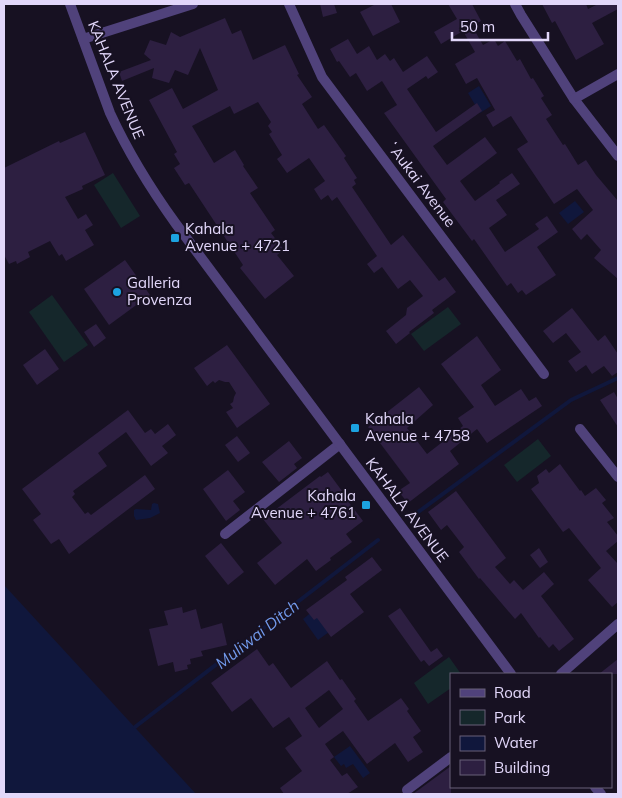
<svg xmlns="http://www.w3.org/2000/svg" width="622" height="798" viewBox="0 0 622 798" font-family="Mulish,sans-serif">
  <rect width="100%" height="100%" fill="#171122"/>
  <g fill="#15272b">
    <polygon points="113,173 140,216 121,228 94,185"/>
    <polygon points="52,295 88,345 64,362 29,312"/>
    <polygon points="448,307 461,324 424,351 411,334"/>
    <polygon points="538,439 551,456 517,482 504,465"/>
    <polygon points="449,657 461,674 451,674 451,688 428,704 414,683"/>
  </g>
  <g fill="#10173c">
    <polygon points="479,86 491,106 480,113 468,93"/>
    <polygon points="575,201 584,212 568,224 559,213"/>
    <polygon points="154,503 158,504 160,513 150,518 136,520 134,516 134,510 136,509 151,510 152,504"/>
    <polygon points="4,585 196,794 4,794"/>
    <polygon points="313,611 329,632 318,640 303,619"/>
    <polygon points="350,746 370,773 363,778 353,764 346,768 344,764 341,766 334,757"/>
  </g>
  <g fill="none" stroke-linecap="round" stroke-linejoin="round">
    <g stroke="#10173c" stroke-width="4">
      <polyline points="410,518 571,400 618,378"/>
      <polyline points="135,727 378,540"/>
    </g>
  </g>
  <g fill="#2d1f41" fill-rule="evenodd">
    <polygon points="320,4 334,4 337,13 323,17"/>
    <polygon points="376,4 391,4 400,22 373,36 360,12"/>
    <polygon points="448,4 472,4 481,21 472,26 483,45 494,39 498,46 505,41 517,61 520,59 531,79 533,78 544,96 541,98 552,115 546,119 563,145 565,144 578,165 586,160 596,175 618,201 618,279 594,258 601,250 587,234 581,240 572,229 593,210 577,189 554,204 517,149 528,142 511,116 493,127 486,115 495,110 477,78 466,84 455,64 475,52 463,31 441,44 434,32 457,19"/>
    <polygon points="542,4 586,4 588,9 598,4 618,4 618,9 592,23 604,44 576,60 555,21 552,23"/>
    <polygon points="225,18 232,34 241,30 253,60 285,45 299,74 297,75 312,97 302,104 318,129 324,125 346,156 344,158 357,178 354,180 356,184 352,187 391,245 403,235 439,281 445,277 456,292 432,310 434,313 409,332 410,333 396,344 386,331 406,315 407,308 423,296 410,280 398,289 382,267 374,273 367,264 377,256 337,197 332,201 328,195 321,200 314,189 325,181 309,158 287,173 277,159 282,155 269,134 272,132 268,126 271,122 258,102 234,114 230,106 192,126 214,163 235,150 244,165 243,166 258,188 250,193 275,230 271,233 284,250 277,255 294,276 265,299 240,268 243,265 189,183 185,185 174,168 180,164 174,154 177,152 149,100 172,88 183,109 218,90 200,48 188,75 175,70 169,83 152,78 154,68 122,81 119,72 151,60 144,54 150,40 166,45 171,32 180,37"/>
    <polygon points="348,39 357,54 369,46 377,60 385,54 390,61 394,58 403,72 427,56 438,72 428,79 426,76 407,89 436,132 477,103 482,111 433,146 447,165 485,137 497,153 460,181 475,201 500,183 499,182 512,173 520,184 496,200 507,215 489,228 505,252 539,229 535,224 547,216 558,232 537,247 556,275 526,295 522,290 518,293 511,283 507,286 474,239 472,241 443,202 446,199 384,113 397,105 382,81 367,91 356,73 350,77 339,61 337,62 330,49"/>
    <polygon points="85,132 105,175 82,186 83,189 65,197 78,219 86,214 93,225 85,230 94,245 66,261 62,254 59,256 50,241 28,252 30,257 17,264 16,261 9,264 4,255 4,168 59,141 60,143"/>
    <polygon points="125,260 150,295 109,325 84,289"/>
    <polygon points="572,308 598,341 605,335 618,354 618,372 612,376 604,366 592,374 586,365 576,372 568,361 581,352 566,333 553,343 543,331"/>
    <polygon points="96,324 106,338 94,347 84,332"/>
    <polygon points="477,336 501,370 481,385 495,406 521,389 529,401 536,397 542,406 487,443 477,429 450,451 459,464 408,503 398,491 410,483 368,427 419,387 433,405 407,428 427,454 463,426 458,418 474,407 441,364"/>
    <polygon points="227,345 270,404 237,428 226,412 233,408 230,404 233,402 234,397 236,393 229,382 225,382 219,380 215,383 213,381 207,386 194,368"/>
    <polygon points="45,349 59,369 37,385 23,365"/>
    <polygon points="614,392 618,399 618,427 600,400"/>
    <polygon points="128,410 145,433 151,429 155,434 168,424 176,435 162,446 168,453 151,466 126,432 98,453 107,466 73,491 75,494 72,497 85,514 88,512 91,515 145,475 155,489 69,554 59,539 51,544 33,520 41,514 22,489"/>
    <polygon points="237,436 250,453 238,462 225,445"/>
    <polygon points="289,441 302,458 294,464 297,468 279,482 262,462"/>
    <polygon points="560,464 580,491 581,490 585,496 596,488 606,500 602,503 614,518 607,522 618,536 618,541 606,551 618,564 618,602 612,607 588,580 601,568 569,528 563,532 531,489 539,483 537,476 546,469 549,473"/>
    <polygon points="228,470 245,492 233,501 240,510 226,521 203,489"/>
    <polygon points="328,472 342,491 341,492 363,521 346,534 352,542 330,558 331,560 316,571 307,559 275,585 257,563 282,543 263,519 320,476 321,477"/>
    <polygon points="456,491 506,558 495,567 510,584 514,580 523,590 544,572 554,584 541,596 574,639 559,651 553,644 549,648 540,637 539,638 521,613 515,619 480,578 479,579 459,552 464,547 447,525 441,530 428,512"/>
    <polygon points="221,543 244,572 228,585 205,556"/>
    <polygon points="539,548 548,562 540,568 530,555"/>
    <polygon points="372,557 382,570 350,594 364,612 331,637 317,618 314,620 306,610 347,580 345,577"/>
    <polygon points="182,607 183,613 196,609 201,629 222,623 227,645 201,651 203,656 190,659 191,664 187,665 188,669 175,672 173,662 158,666 149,629 168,625 164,611"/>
    <polygon points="400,608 431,652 437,648 443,656 429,666 424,660 421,662 388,616"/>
    <path d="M257 649 269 666 273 663 291 688 327 661 340 680 342 679 356 699 354 701 368 721 401 698 409 709 407 711 421 731 413 737 423 752 408 762 395 743 367 764 343 731 325 744 334 757 330 760 342 776 347 773 358 787 347 794H284L280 788 302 771 285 748 302 736 289 717 273 728 251 698 232 712 211 683ZM329 690 343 709 319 728 305 708Z"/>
    <polygon points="618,659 618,674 599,674"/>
    <polygon points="451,766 451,794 413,794"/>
  </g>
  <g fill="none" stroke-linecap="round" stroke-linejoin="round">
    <g stroke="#50427b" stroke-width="10">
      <polyline points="289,4 322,77 544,374"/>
      <polyline points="515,4 521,15 574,99 618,156"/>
      <polyline points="83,39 193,4"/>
      <polyline points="574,99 618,74"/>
      <polyline points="580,429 618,477"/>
      <polyline points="225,534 340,444"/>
      <polyline points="561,674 618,624"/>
      <polyline points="407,790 451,757"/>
    </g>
    <g stroke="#50427b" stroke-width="10">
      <path d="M70 4 110 113C128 152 150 188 176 224L511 674"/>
      <polyline points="595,787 601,794"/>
    </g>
  </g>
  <g fill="#1ca3e1" stroke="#171122" stroke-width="2">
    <rect x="170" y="233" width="10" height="10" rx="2.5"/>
    <circle cx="117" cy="292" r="5"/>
    <rect x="350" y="423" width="10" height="10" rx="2.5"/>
    <rect x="361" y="500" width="10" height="10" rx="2.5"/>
  </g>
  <g text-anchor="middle" stroke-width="4" stroke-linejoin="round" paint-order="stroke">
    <g font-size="15" fill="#e2d7fa" stroke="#171122">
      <text transform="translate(116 80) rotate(68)" y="5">KAHALA AVENUE</text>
      <text transform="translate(421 184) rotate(53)" y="5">ʻAukai Avenue</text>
      <text transform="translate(407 510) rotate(53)" y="5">KAHALA AVENUE</text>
    </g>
    <g font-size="15" fill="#e2d7fa" stroke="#171122" text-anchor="start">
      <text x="185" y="234">Kahala<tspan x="185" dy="17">Avenue + 4721</tspan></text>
      <text x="127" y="288">Galleria<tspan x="127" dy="17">Provenza</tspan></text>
      <text x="365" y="424">Kahala<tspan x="365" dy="17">Avenue + 4758</tspan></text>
      <text x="356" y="501" text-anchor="end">Kahala<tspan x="356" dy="17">Avenue + 4761</tspan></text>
    </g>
    <g font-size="16" font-style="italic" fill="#729aed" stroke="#171122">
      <text transform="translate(257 634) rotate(-38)" y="6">Muliwai Ditch</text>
    </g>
  </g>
  <rect width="622" height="798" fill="none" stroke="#e2d7fa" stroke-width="10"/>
  <rect x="450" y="673" width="162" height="115" fill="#171122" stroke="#686078"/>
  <rect x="460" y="689" width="25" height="8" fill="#50427b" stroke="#686078"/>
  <text x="494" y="698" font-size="15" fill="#e2d7fa">Road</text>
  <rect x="460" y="710" width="25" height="15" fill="#15272b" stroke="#686078"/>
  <text x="494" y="723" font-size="15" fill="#e2d7fa">Park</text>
  <rect x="460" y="736" width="25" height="15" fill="#10173c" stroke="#686078"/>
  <text x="494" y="748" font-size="15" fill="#e2d7fa">Water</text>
  <rect x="460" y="760" width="25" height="15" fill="#2d1f41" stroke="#686078"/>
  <text x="494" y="773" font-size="15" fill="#e2d7fa">Building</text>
  <path d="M452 32v8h96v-8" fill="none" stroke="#e2d7fa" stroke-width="2.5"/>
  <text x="460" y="32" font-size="15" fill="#e2d7fa" stroke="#171122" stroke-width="4" paint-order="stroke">50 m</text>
</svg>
